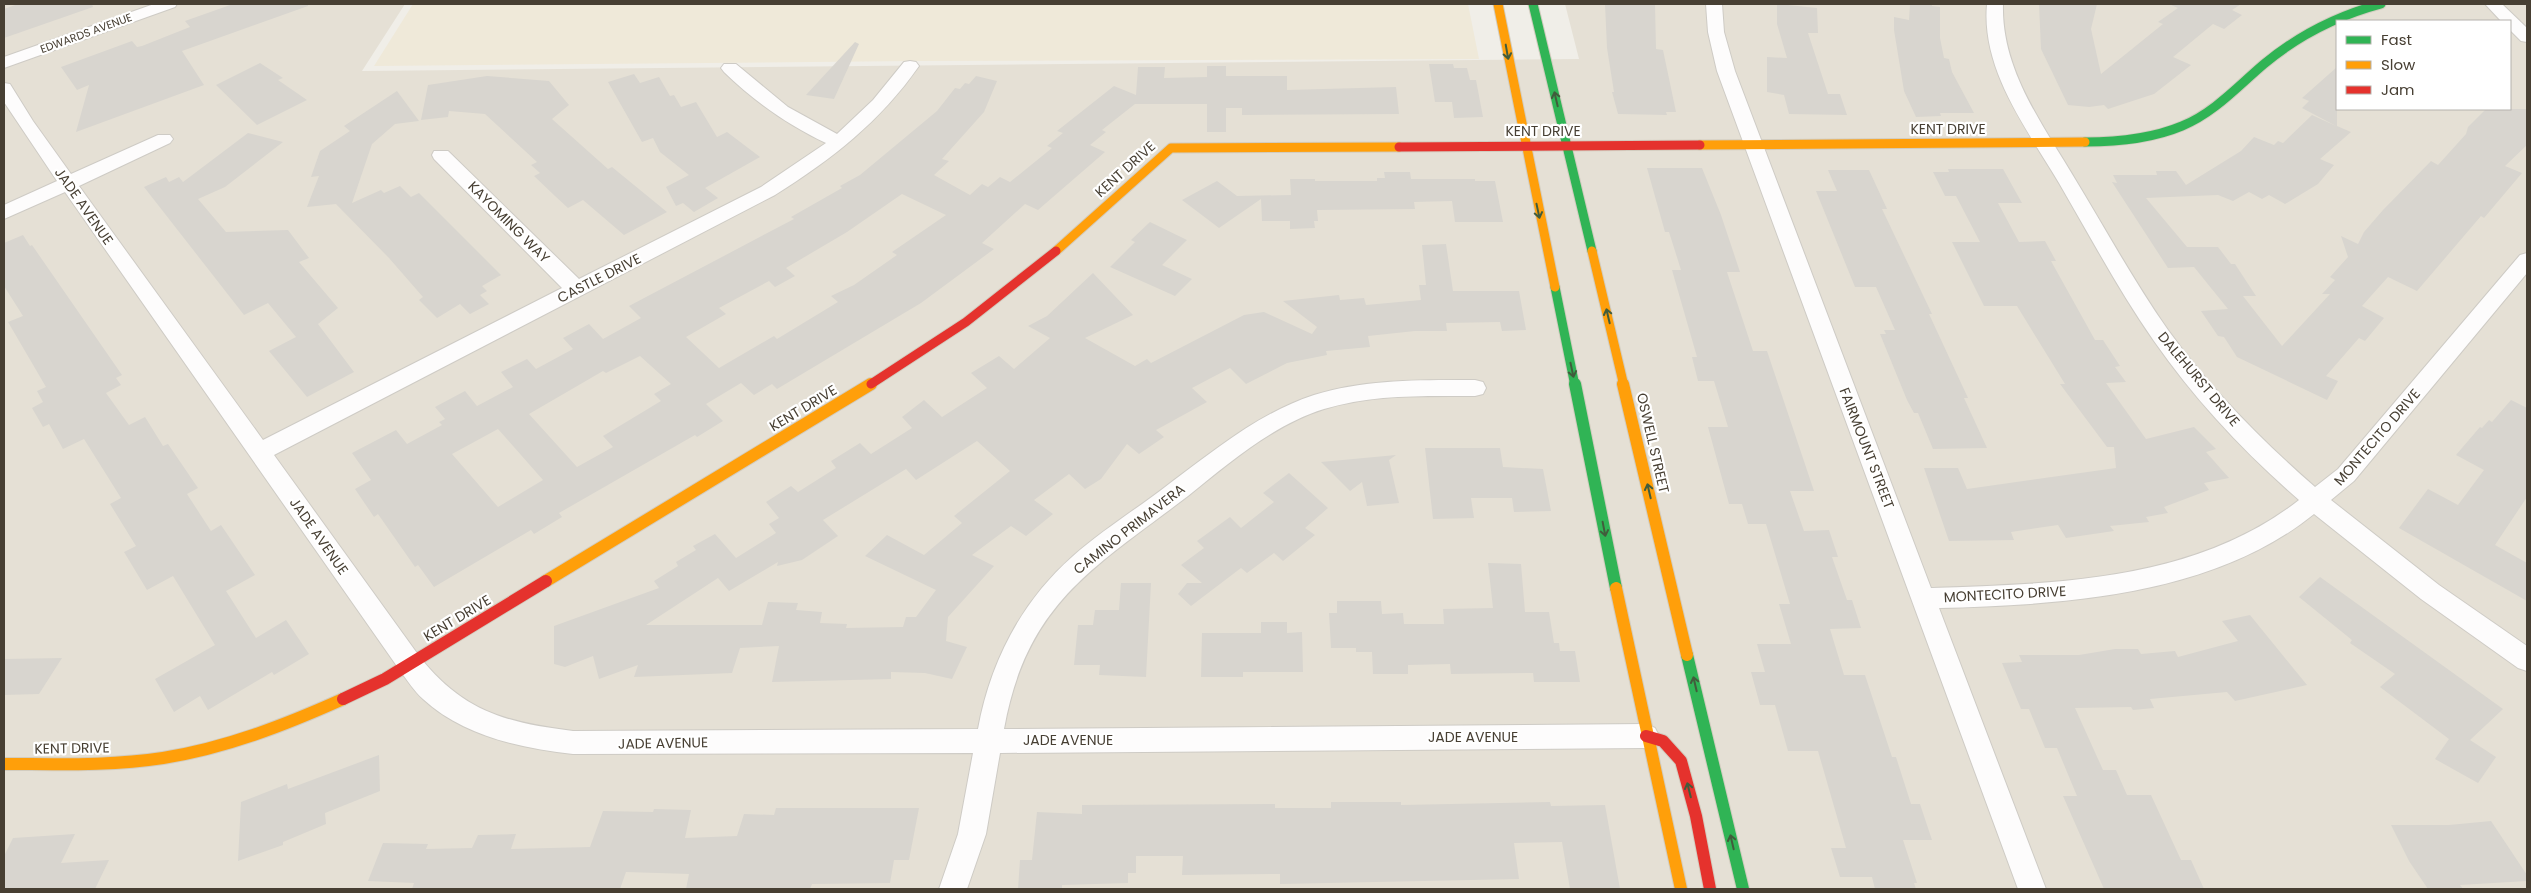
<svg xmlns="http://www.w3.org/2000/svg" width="2531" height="893" viewBox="0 0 2531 893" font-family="Poppins,sans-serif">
  <rect width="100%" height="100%" fill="#f0eee8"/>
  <path fill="#e5e0d5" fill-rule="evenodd" d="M4 4H405L362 71 1579 59 1565 4H2527V889H4ZM2337 21H2510V109H2337Z"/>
  <polygon fill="#efe9d9" points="413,4 1468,4 1479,59 912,61 374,66"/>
  <g fill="#d8d5cf" fill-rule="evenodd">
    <polygon points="18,4 92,4 93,7 4,38 4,9"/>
    <polygon points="233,4 308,4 308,6 182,51 204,85 76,132 89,85 77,90 61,67 132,41 137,47 142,46 190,27 185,21"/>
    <polygon points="1605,4 1655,4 1656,49 1663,50 1676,112 1666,112 1667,115 1618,114 1612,92 1614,92 1607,48"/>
    <polygon points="1777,4 1817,8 1818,33 1808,33 1828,94 1840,94 1847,115 1789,114 1784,95 1767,92 1767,57 1787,58 1777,24"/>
    <polygon points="1910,4 1932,4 1932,6 1940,7 1940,38 1944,58 1949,59 1952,72 1974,113 1940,113 1941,116 1916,117 1904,91 1894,30 1894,17 1909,20"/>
    <polygon points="2039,4 2097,4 2091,29 2101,74 2163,24 2158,22 2178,8 2169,4 2241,4 2232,10 2242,15 2224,29 2213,24 2173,57 2191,65 2154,94 2108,109 2104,105 2089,107 2068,105 2041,49"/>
    <polygon points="855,42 859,44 834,99 806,95"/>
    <polygon points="260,63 283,78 278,80 307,100 257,125 216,85"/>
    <polygon points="1429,64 1453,64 1454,68 1467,68 1470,80 1476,80 1483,117 1454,118 1452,102 1435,102"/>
    <path d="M1207 66H1226V76H1287V90L1396 87 1399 114 1242 115V108H1226V132H1207V104H1135L1102 130 1106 132 1090 145 1105 152 1038 210 1025 204 982 243 994 249 921 303 777 389 772 384 754 395 741 383 706 404 723 421 697 437 695 435 559 513 562 517 534 534 531 530 434 587 418 565 415 567 378 514 374 517 355 489 371 480 352 453 396 430 407 444 442 425 439 422 445 419 435 407 465 391 477 406 513 387 501 372 527 359 536 369 573 349 563 338 589 324 603 339 641 318 629 306 794 219 791 217 842 188 840 186 860 175 937 111 955 88 960 89 965 83 969 84 976 76 997 81 984 112 942 159 949 161 934 175 970 195 982 184 988 187 1000 177 1010 182 1052 148 1047 146 1063 133 1057 131 1114 86 1136 95 1138 67H1165L1164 78 1207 77ZM902 194 946 215 892 252 897 255 854 285 831 296 838 302 777 339 774 336 719 368 686 337 726 314 719 308 769 281 775 287 795 276 786 268 847 232ZM640 356 671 384 654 394 661 401 603 436 613 447 577 467 529 414 603 371 606 373ZM498 429 543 480 498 507 452 454Z"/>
    <polygon points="2337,67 2337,126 2351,132 2320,159 2334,165 2318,184 2285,204 2269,195 2262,199 2249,192 2233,201 2218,195 2146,198 2187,247 2218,247 2231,264 2235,264 2256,296 2243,296 2282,346 2330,294 2322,294 2335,280 2330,277 2348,257 2341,236 2358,244 2364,232 2383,210 2431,161 2438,165 2466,134 2468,127 2486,109 2527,109 2527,145 2505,166 2522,173 2484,218 2481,216 2417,291 2388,277 2362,306 2384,318 2365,341 2359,338 2326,376 2338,381 2327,400 2237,357 2224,337 2218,336 2201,311 2228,309 2194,267 2168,268 2112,182 2117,183 2113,175 2157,175 2156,171 2176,171 2186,185 2241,151 2254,137 2274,145 2278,141 2283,143 2312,115 2336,126 2302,108 2309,101 2302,98"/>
    <polygon points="634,74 640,83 659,77 670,96 674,95 681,107 696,102 717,137 727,132 760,157 705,188 718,198 694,212 683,203 676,206 666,187 689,175 660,152 653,138 642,142 608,82"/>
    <polygon points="487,76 549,81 569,105 552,119 608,169 612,167 667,212 624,235 583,200 568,208 555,196 534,176 540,173 531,165 537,162 485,114 449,111 448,117 421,120 428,85"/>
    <polygon points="397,91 419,121 395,124 372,144 352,203 381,190 384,193 400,186 411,197 419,193 501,275 482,286 487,291 480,295 489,304 470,314 460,304 437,318 419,300 423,297 389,258 336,204 307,207 319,176 311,177 320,151 350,131 344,126"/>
    <polygon points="248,133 283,142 225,187 198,199 226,232 288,230 309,258 299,262 338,308 318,324 354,372 307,397 269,351 296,337 268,303 244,315 144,187 166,177 169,182 179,177 183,182"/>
    <polygon points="1647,168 1702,168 1721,215 1740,272 1727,272 1753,351 1767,351 1814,491 1790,491 1804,531 1829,530 1838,557 1832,557 1847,600 1852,600 1861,628 1830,629 1844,675 1865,675 1892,757 1896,757 1911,804 1920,804 1932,840 1903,840 1917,883 1914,883 1916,889 1875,889 1872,877 1840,877 1831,848 1846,848 1818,751 1788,751 1775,705 1760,705 1751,672 1765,672 1757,644 1791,644 1779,604 1790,604 1766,524 1748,524 1742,504 1729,504 1708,427 1728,427 1714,381 1698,381 1692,357 1697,357 1672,270 1681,270 1669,232 1665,232"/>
    <polygon points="1948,169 2003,169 2022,203 1998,203 2019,242 2045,241 2056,261 2051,261 2095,340 2103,340 2120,366 2115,367 2126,382 2106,383 2146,439 2194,427 2216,449 2206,452 2229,478 2204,483 2209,490 2164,507 2168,513 2146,517 2149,522 2110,526 2114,531 2066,538 2058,525 2011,532 2014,540 1949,541 1924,468 1958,468 1967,489 2116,468 2114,447 2107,447 2060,384 2065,384 2017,306 1984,306 1952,242 1980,242 1956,196 1945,196 1933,172 1949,172"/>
    <polygon points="1828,170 1869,170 1887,209 1882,209 1932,314 1929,314 1968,398 1964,398 1987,448 1933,449 1918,413 1914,413 1907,400 1880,334 1886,334 1884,330 1895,330 1876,287 1855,287 1816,191 1837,191"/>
    <polygon points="1384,172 1410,172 1411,179 1475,179 1475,181 1495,181 1503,222 1455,222 1452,201 1414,202 1415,209 1317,210 1318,221 1314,221 1315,228 1290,229 1290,221 1262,221 1261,199 1219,228 1182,200 1217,181 1237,196 1291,195 1290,179 1315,179 1315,181 1377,181 1377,178 1385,178"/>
    <polygon points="1150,222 1187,240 1162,265 1192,279 1175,296 1110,267 1135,242 1131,240"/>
    <polygon points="23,235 30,246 32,245 122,375 116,378 121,385 106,393 129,425 145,417 163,446 168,444 198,488 187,494 211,531 221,525 255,575 226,591 256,638 286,620 309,654 274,675 272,672 208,710 200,696 174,712 155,679 215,645 173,576 147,590 124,552 136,546 110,504 121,498 84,439 63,449 49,424 43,427 32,408 43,402 37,391 46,387 8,322 23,316 4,286 4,243"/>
    <path d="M1446 244 1453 291H1519L1526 330 1502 331 1500 322 1446 323 1447 331H1415L1368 336 1370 347 1326 351 1327 355 1287 363 1246 384 1230 368 1192 388 1207 402 1156 430 1164 437 1139 454 1127 444 1101 479 1085 489 1069 474 1034 500 1053 514 1026 536 1011 526 972 555 994 566 948 617 946 641 967 647 952 679 925 673 891 672V679L772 682 779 646 740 648 732 673 634 677 638 665 599 679 593 656 565 667 554 664V626L659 588 654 581 678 566 676 562 696 550 693 546 715 534 736 558 776 533 769 524 779 518 766 502 791 486 798 492 836 468 831 461 860 443 871 454 912 428 902 417 924 400 942 417 987 388 971 373 999 356 1014 369 1050 338 1028 326 1047 316 1093 273 1133 315 1085 338 1135 366 1147 359 1151 363 1244 315 1264 312 1312 334 1317 327 1283 301 1339 295 1340 300 1364 298 1366 305 1421 300 1419 285H1426L1422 245ZM977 441 1010 471 954 516 962 523 924 555 887 535 865 556 936 590 916 617H906L903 627 846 628 847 624 820 623 822 612 796 610 798 603 768 602 762 625H646L718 578 729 591 778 562 777 566 802 560 838 536 823 520 906 469 916 480Z"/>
    <polygon points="2511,400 2527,408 2527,497 2495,545 2527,563 2527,601 2399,528 2428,489 2458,505 2484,470 2456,455 2480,427 2482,428 2489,420 2492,422"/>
    <polygon points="1425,448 1500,448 1503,467 1543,469 1551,511 1514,512 1512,498 1471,498 1474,518 1433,519"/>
    <polygon points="1396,455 1389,460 1399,503 1367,506 1362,482 1350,491 1321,462"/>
    <polygon points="1289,473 1328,508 1305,528 1315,535 1283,561 1274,553 1247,573 1241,568 1191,606 1178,594 1187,583 1202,583 1181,565 1204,548 1197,541 1230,517 1241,528 1274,502 1263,493"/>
    <polygon points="1488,563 1521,564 1525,612 1549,612 1554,643 1559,643 1560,651 1575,651 1580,682 1534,682 1533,673 1451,674 1450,664 1408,665 1408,674 1373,674 1372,652 1356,652 1356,648 1331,648 1329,613 1337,613 1337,601 1381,601 1382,614 1403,613 1404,624 1444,624 1443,609 1493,608"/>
    <polygon points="2320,577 2503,709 2470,740 2496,757 2478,783 2435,759 2449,739 2380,687 2395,674 2350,643 2352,640 2299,597"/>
    <polygon points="1121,583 1151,583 1146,677 1099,675 1100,665 1074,665 1078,625 1093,625 1095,610 1119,610"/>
    <polygon points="2250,615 2307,685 2235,701 2227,692 2150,699 2154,708 2133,710 2131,707 2075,708 2103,770 2116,770 2127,795 2151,795 2181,860 2191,860 2204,889 2104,889 2063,796 2077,796 2057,748 2045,748 2029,709 2021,709 2002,663 2022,662 2019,655 2079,655 2115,649 2138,649 2141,654 2175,651 2178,657 2238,641 2222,621"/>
    <polygon points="1261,622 1287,622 1287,633 1302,632 1303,672 1243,672 1243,677 1201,677 1202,633 1261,633"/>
    <polygon points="62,658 39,694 4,695 4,659"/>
    <polygon points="379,755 380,791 325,813 326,824 283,842 283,845 238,861 241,802 287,784 288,789"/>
    <polygon points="1331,802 1401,802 1401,805 1550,802 1551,806 1605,805 1620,889 1570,889 1562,842 1514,843 1519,879 1280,884 1280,874 1182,875 1183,856 1136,856 1136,873 1128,873 1128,883 1062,885 1062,889 1018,889 1020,860 1032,860 1037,812 1082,814 1082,805 1275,804 1275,808 1331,808"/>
    <polygon points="776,808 919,808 909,860 894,860 890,883 812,884 810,889 686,889 689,874 626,872 620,889 412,889 414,883 368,881 383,843 428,844 426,849 472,848 478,835 516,834 511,849 590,847 603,811 653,812 654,809 691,810 685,838 737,836 744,814 774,815"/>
    <polygon points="2491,821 2527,875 2527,881 2460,885 2463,889 2428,889 2409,861 2391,825 2449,825"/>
    <polygon points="75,834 61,863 109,860 95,889 4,889 4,856 13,838"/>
  </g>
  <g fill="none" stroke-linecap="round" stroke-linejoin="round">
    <defs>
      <g id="street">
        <polygon points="154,4 177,4 175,7 4,68 4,57"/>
        <path d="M1706 4H1722L1724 32 1735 71 1931 588C2056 584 2196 581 2299 500 2245 453 2195 400 2154 341 2119 291 2090 236 2059 183 2027 129 1981 70 1987 4H2003C2001 70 2043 125 2075 179 2106 230 2134 282 2168 330 2210 388 2261 440 2315 487L2338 469 2520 255 2527 253V273L2354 481 2331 500 2439 585 2527 646V671L2518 668 2421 599 2314 514C2213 596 2063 605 1939 608L2046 889H2018L1717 71 1708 32Z"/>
        <polygon points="2485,4 2502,4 2527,28 2527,42 2521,41 2510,30 2510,21 2501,21"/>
        <path d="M910 61 916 62 919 66C880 122 832 159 775 195L274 455 419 656C462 711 506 723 573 731L978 729C990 663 1021 602 1072 557 1102 530 1137 509 1169 484 1215 450 1259 413 1314 395 1366 379 1421 380 1475 380L1483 382 1486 388 1483 394 1475 396C1425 396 1373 394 1324 409 1273 425 1229 463 1188 496 1094 568 1027 602 1004 729L1646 724 1655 728 1659 736 1655 744 1646 748 1000 753 986 834 967 889H939L958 834 973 753 573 754C520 748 463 736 423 699 414 691 408 681 401 672L65 192 4 219V205L57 181 4 102V83L10 84 33 121 71 174 158 135H170L173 139 170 143 79 186 263 440 562 288 434 159 432 155 434 151H448L579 279 761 187 826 143C788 125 754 101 724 72L721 68 724 64H736L788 107 837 134 873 100 904 62Z"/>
      </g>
      <g id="fast-far1">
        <polyline points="1533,4 1592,251"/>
        <path d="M2085 142C2118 142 2151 139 2182 126 2214 113 2238 86 2264 64 2299 35 2336 16 2381 4"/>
        <polyline points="1555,287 1575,386"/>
      </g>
      <g id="fast">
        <polyline points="1575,384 1616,588"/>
        <polyline points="1687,655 1743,889"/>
      </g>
      <g id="slow-far1">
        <polyline points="1498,4 1555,287"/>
        <polyline points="1700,145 2085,142"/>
        <polyline points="1056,251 1171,148 1399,147"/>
        <polyline points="1592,251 1624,386"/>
        <polyline points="869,386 871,384"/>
      </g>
      <g id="slow">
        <polyline points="1623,384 1687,655"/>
        <polyline points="546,581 871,384"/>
        <polyline points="1616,588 1681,889"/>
        <path d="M4 764C57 764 111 766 163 758 226 748 285 725 343 699"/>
      </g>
      <g id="jam-far1">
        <polyline points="1399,147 1700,145"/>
        <polyline points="871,384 966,322 1056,251"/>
      </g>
      <g id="jam">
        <polyline points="343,699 385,679 546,581"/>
        <polyline points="1646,736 1663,741 1681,761 1696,816 1710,889"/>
      </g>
    </defs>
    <use href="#street" stroke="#cecbc5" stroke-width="2"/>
    <use href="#fast-far1" stroke="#d2ccbf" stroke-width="11"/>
    <use href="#fast" stroke="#d2ccbf" stroke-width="14"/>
    <use href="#slow-far1" stroke="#d2ccbf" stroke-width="11"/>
    <use href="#slow" stroke="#d2ccbf" stroke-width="14"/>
    <use href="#jam-far1" stroke="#d2ccbf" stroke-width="11"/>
    <use href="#jam" stroke="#d2ccbf" stroke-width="14"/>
    <use href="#street" fill="#fdfcfc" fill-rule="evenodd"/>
    <use href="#fast-far1" stroke="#30b455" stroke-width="9"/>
    <use href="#fast" stroke="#30b455" stroke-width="12"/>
    <use href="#slow-far1" stroke="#ff9f0a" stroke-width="9"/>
    <use href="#slow" stroke="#ff9f0a" stroke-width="12"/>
    <use href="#jam-far1" stroke="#e5322d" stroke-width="9"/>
    <use href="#jam" stroke="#e5322d" stroke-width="12"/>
  </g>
  <defs><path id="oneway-shaft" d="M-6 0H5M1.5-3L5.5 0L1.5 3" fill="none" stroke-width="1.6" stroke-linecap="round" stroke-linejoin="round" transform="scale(1.25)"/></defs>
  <g stroke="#415c3c">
    <use href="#oneway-shaft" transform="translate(1507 52) rotate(80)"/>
    <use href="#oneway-shaft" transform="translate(1556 99) rotate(-103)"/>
    <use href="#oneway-shaft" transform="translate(1538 211) rotate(78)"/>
    <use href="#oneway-shaft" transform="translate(1608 316) rotate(-103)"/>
    <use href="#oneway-shaft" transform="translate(1572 370) rotate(78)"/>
    <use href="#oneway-shaft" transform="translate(1649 491) rotate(-103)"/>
    <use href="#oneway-shaft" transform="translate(1604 529) rotate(79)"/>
    <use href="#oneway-shaft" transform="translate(1695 684) rotate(-103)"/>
    <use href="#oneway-shaft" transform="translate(1689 790) rotate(-104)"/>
    <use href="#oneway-shaft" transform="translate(1732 842) rotate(-103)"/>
  </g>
  <g text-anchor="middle" stroke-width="4.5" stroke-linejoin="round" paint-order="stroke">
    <g font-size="11" fill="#473f33" stroke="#fff">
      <text transform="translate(86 33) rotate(-20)" y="4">EDWARDS AVENUE</text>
    </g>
    <g font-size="14" fill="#473f33" stroke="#fff">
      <text x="1948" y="134">KENT DRIVE</text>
      <text x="1543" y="136">KENT DRIVE</text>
      <text transform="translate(1125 169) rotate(-42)" y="5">KENT DRIVE</text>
      <text transform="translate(84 206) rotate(55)" y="5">JADE AVENUE</text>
      <text transform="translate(509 222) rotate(45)" y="5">KAYOMING WAY</text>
      <text transform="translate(599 278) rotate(-27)" y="5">CASTLE DRIVE</text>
      <text transform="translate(2199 379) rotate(50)" y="5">DALEHURST DRIVE</text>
      <text transform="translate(803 408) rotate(-31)" y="5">KENT DRIVE</text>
      <text transform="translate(2377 437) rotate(-49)" y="5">MONTECITO DRIVE</text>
      <text transform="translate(1653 443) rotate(77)" y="5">OSWELL STREET</text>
      <text transform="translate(1867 448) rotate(69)" y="5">FAIRMOUNT STREET</text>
      <text transform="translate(1129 529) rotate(-38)" y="5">CAMINO PRIMAVERA</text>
      <text transform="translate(319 536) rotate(55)" y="5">JADE AVENUE</text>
      <text transform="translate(2005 594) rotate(-3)" y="5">MONTECITO DRIVE</text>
      <text transform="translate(457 618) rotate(-31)" y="5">KENT DRIVE</text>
      <text x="1473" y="742">JADE AVENUE</text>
      <text x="1068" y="745">JADE AVENUE</text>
      <text transform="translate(663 743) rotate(-1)" y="5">JADE AVENUE</text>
      <text transform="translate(72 748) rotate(-1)" y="5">KENT DRIVE</text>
    </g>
  </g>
  <rect width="2531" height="893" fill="none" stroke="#473f33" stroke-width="10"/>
  <rect x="2336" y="20" width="175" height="90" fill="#ffffff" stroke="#b5b2ad"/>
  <rect x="2346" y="36" width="25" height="8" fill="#30b455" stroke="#b5b2ad"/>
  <text x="2381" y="45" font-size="15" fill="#473f33">Fast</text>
  <rect x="2346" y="61" width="25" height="8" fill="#ff9f0a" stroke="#b5b2ad"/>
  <text x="2381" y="70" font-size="15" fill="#473f33">Slow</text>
  <rect x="2346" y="86" width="25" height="8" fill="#e5322d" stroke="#b5b2ad"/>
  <text x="2381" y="95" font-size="15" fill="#473f33">Jam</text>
</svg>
